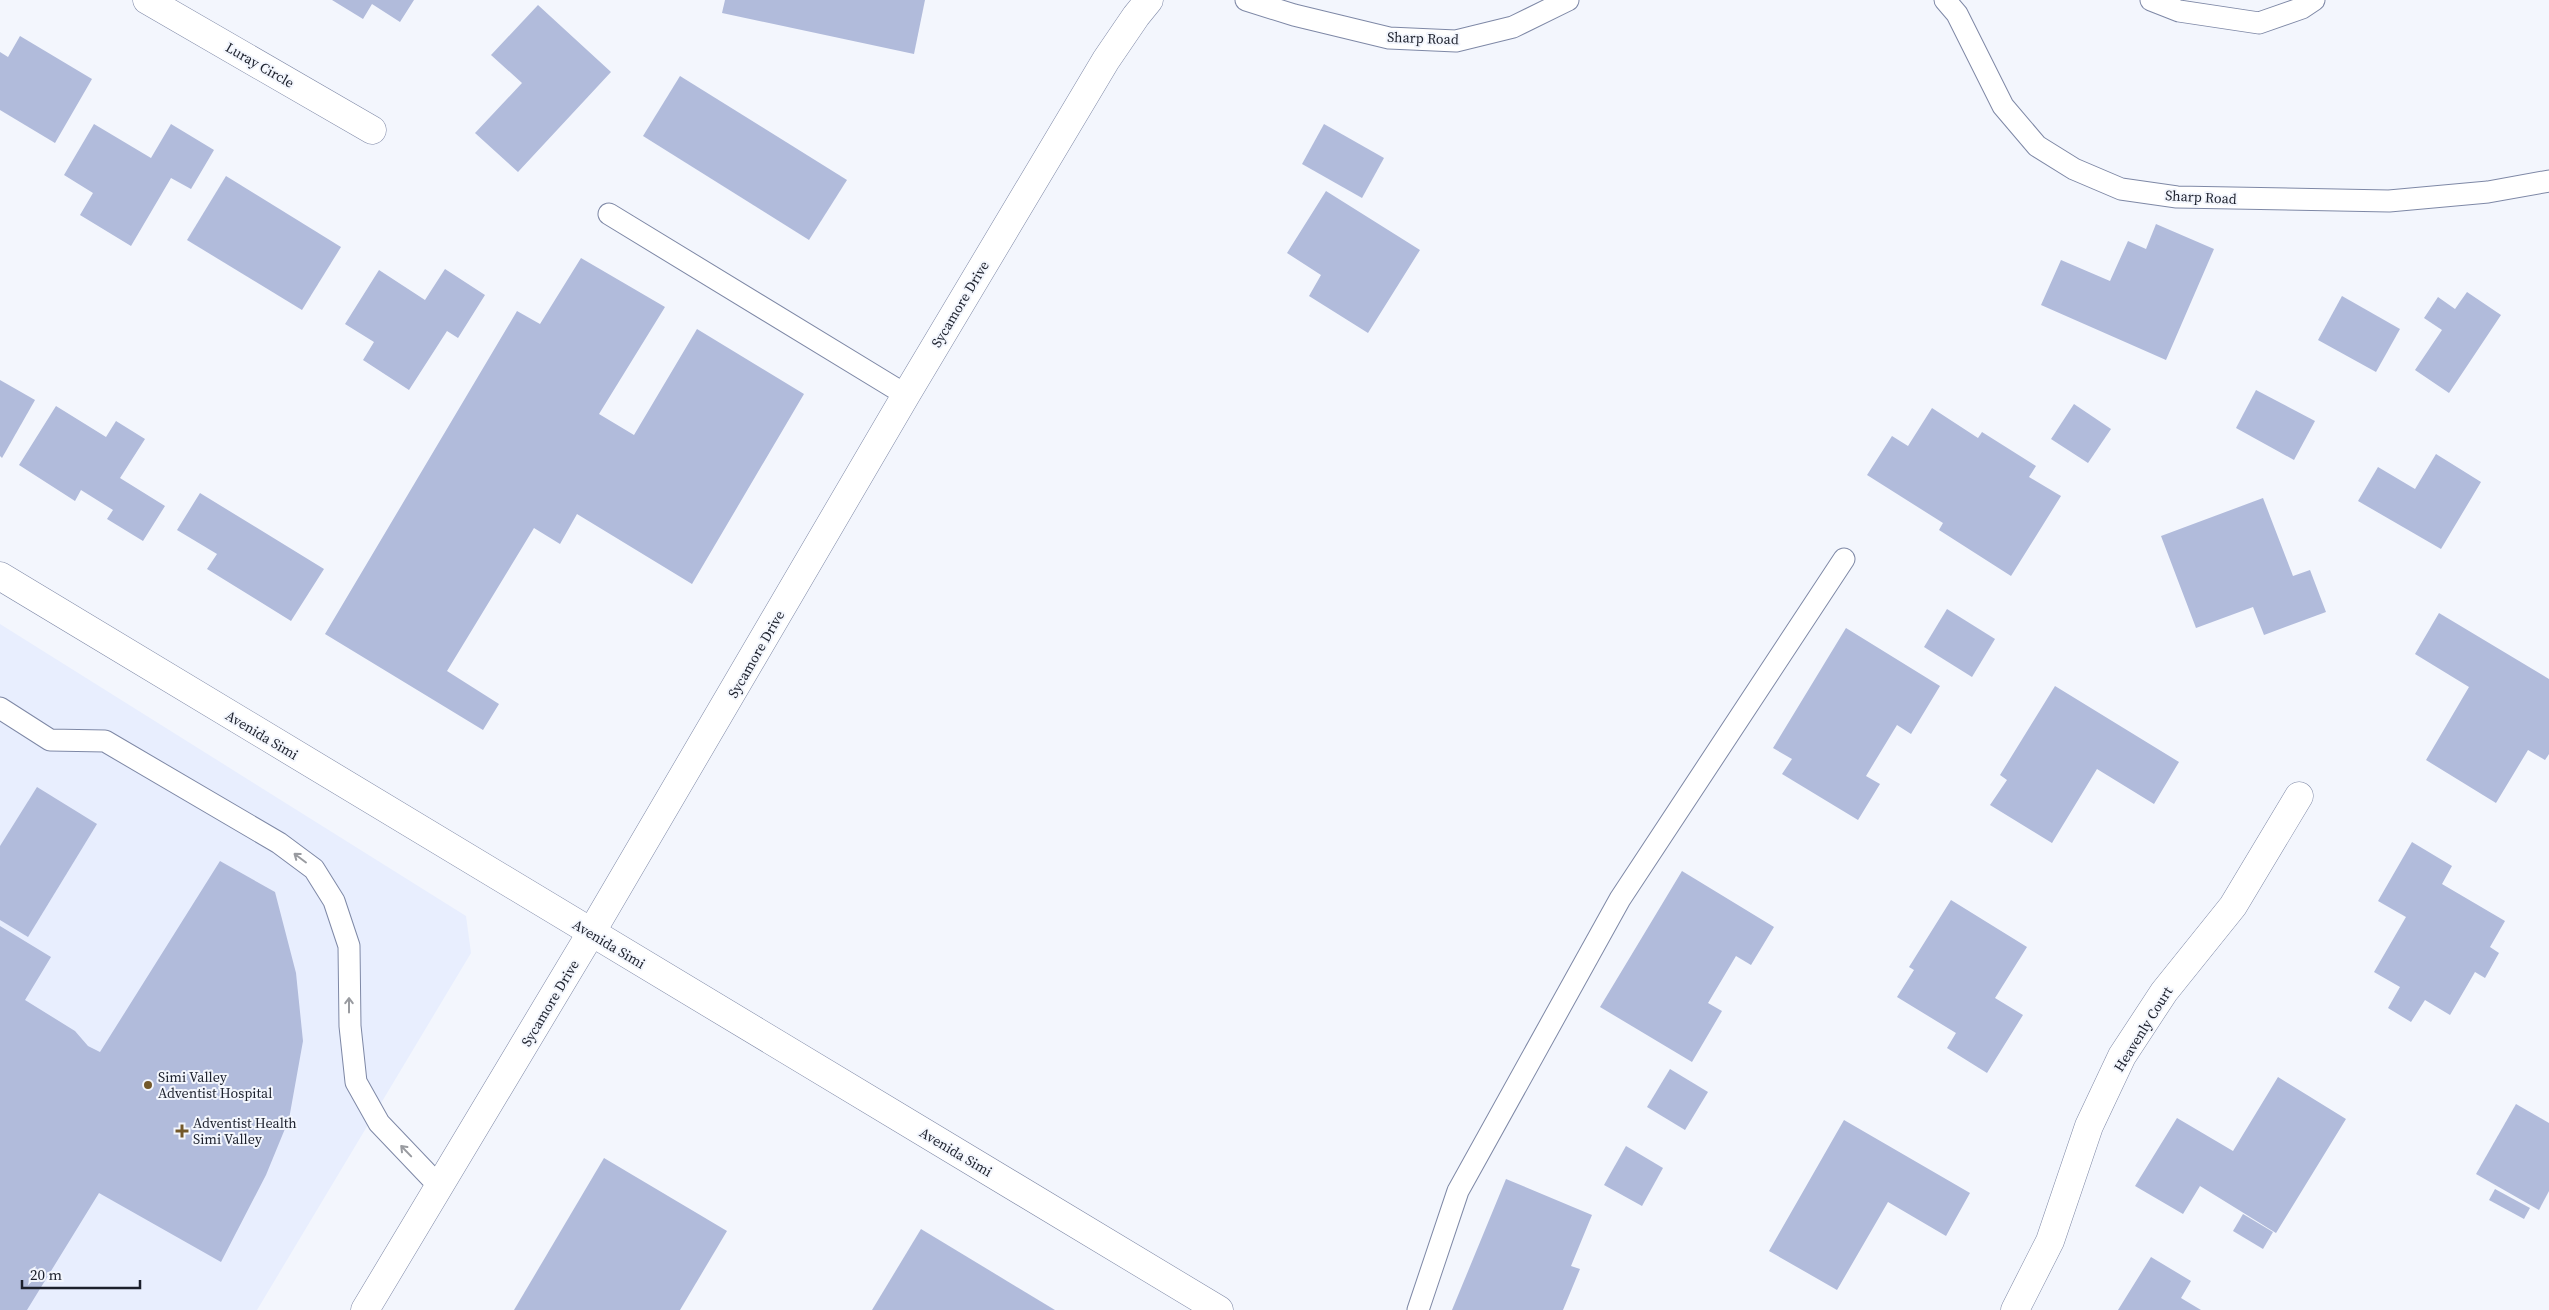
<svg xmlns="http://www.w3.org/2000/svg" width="2549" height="1310" viewBox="0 0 2549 1310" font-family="'Source Serif 4',serif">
  <rect width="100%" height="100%" fill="#f3f6fd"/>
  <polygon fill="#e8eefe" points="0,624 466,916 471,953 257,1310 0,1310"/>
  <g fill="#b1bbdb">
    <polygon points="332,0 414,0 400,22 372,4 363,19"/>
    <polygon points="725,0 925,0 914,54 722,13"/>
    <polygon points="538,5 611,72 518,172 475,133 522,83 491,55"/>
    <polygon points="20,36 92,79 55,143 0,110 0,52 8,57"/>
    <polygon points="680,76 847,180 809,240 643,136"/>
    <polygon points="94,124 151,158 171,124 214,150 191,189 171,178 131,246 80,215 93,193 64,175"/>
    <polygon points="1324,124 1384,158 1362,198 1302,164"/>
    <polygon points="226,176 341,247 302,310 187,240"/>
    <polygon points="1326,191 1420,250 1368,333 1309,296 1321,275 1287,253"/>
    <polygon points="2156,224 2214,249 2166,360 2041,305 2061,260 2110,281 2128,241 2146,249"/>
    <polygon points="581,258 665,307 599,414 634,435 697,329 804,394 692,584 577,514 560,544 534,528 447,671 499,704 483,730 325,634 517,311 540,324"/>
    <polygon points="445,269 485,295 458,338 447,331 409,390 363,360 374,342 345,324 379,270 425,300"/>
    <polygon points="2467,292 2501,315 2449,393 2415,370 2442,330 2424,318 2438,297 2455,309"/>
    <polygon points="2342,296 2400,329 2376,372 2318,340"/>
    <polygon points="0,380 35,400 2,458 0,456"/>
    <polygon points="2256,390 2315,421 2294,460 2236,428"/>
    <polygon points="2074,404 2111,429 2088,463 2051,439"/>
    <polygon points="56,406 106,437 116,421 145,439 120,478 165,506 143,541 107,519 113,510 81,490 75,501 19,465"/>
    <polygon points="1932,408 1978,438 1982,432 2036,466 2029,477 2061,496 2011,576 1939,530 1943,523 1867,475 1892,436 1908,446"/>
    <polygon points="2436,454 2481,482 2441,549 2358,501 2378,467 2415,489"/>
    <polygon points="200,493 324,569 291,621 207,569 217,554 177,530"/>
    <polygon points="2263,498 2293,576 2310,570 2326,612 2264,635 2253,607 2196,628 2161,536"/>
    <polygon points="1947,609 1995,639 1972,677 1924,647"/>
    <polygon points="2439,613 2549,679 2549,754 2545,760 2528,750 2496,803 2426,760 2469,687 2415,654"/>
    <polygon points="1846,628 1940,686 1911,734 1897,725 1866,776 1880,784 1858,820 1782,774 1792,759 1773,748"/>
    <polygon points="2055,686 2179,762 2154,804 2097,769 2052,843 1990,805 2007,780 2000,775"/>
    <polygon points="37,787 97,824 28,937 0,920 0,846"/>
    <polygon points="2412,842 2452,866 2442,884 2505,921 2490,947 2499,953 2485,978 2475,972 2450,1015 2425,1000 2411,1022 2388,1008 2400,987 2374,972 2406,917 2378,901"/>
    <polygon points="220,861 275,892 296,973 303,1041 289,1119 266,1175 221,1262 99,1193 27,1310 0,1310 0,926 51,957 25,1000 75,1031 88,1046 100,1052"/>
    <polygon points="1682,871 1774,927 1751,965 1736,956 1708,1003 1722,1011 1692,1062 1600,1007"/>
    <polygon points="1951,900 2027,947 1995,998 2023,1015 1987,1073 1947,1048 1956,1033 1897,997 1914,970 1909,967"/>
    <polygon points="1670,1069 1708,1092 1685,1130 1647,1107"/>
    <polygon points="2278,1077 2346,1119 2276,1233 2200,1186 2183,1214 2135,1186 2177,1118 2233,1151"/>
    <polygon points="2516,1104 2549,1123 2549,1191 2539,1210 2476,1174"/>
    <polygon points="1844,1120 1970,1193 1946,1236 1888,1202 1837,1290 1769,1251"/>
    <polygon points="1626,1146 1663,1168 1642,1206 1604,1185"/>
    <polygon points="604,1158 727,1231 680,1310 514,1310"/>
    <polygon points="1506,1179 1592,1215 1571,1266 1580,1269 1563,1310 1452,1310"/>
    <polygon points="2495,1189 2530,1208 2524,1219 2489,1200"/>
    <polygon points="2243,1214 2273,1232 2263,1249 2233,1231"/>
    <polygon points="921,1229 1055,1310 872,1310"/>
    <polygon points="2151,1257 2191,1281 2181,1298 2201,1310 2118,1310"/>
  </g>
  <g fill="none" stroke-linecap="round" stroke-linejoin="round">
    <defs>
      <g id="lane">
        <polyline points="1246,0 1294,15 1389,38 1456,41 1513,27 1568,0"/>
        <polyline points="1945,0 1957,14 2003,106 2037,146 2074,169 2121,189 2177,197 2389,201 2488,192 2549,181"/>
        <polyline points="2151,0 2179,11 2259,23 2302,8 2314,0"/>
        <polyline points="609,214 906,395"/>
        <polyline points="0,708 50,740 105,741 279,843 314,869 334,901 349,946 350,1026 356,1082 379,1123 439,1186"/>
        <polyline points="1418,1310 1458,1191 1620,899 1844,559"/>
      </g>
      <g id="street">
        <polyline points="147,0 372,130"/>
        <polyline points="0,576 1219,1310"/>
        <polyline points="365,1310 591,933 906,395 1106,60 1136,16 1149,0"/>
        <polyline points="2015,1310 2050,1241 2089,1126 2122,1056 2164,992 2233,906 2299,796"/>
      </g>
    </defs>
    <use href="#lane" stroke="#7e88a6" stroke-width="23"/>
    <use href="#street" stroke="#7e88a6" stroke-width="29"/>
    <use href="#lane" stroke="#fff" stroke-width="21"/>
    <use href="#street" stroke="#fff" stroke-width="28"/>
  </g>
  <defs><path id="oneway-shaft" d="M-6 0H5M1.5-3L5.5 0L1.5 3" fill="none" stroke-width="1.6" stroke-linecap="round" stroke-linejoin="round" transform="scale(1.25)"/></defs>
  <g stroke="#999ba0">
    <use href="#oneway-shaft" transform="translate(300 858) rotate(-143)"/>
    <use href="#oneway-shaft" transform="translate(349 1005) rotate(-90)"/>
    <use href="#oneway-shaft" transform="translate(406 1151) rotate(-134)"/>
  </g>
  <g fill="#73582a" stroke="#f3f6fd" stroke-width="2">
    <circle cx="148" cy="1085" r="5"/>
    <path d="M179.5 1123.5h5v5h5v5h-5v5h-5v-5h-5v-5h5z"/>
  </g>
  <g text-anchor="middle" stroke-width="4" stroke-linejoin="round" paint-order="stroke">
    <g font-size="14" fill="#1c202c" stroke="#f3f6fd">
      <text transform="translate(1423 38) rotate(2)" y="5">Sharp Road</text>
      <text transform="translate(260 65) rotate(30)" y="5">Luray Circle</text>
      <text transform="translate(2201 197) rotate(3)" y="5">Sharp Road</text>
      <text transform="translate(960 304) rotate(-59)" y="5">Sycamore Drive</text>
      <text transform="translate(756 654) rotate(-60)" y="5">Sycamore Drive</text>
      <text transform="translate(262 735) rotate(31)" y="5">Avenida Simi</text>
      <text transform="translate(609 944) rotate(31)" y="5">Avenida Simi</text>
      <text transform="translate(550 1003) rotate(-59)" y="5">Sycamore Drive</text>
      <text transform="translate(2143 1029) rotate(-58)" y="5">Heavenly Court</text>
      <text transform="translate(956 1152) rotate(31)" y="5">Avenida Simi</text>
    </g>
    <g font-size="14" fill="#1c202c" stroke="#f3f6fd" text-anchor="start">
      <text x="158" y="1082">Simi Valley<tspan x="158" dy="16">Adventist Hospital</tspan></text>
      <text x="193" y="1128">Adventist Health<tspan x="193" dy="16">Simi Valley</tspan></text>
    </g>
  </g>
  <path d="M22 1280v8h118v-8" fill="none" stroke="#1c202c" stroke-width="2.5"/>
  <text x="30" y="1280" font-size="15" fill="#1c202c" stroke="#f3f6fd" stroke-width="4" paint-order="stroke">20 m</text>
</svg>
